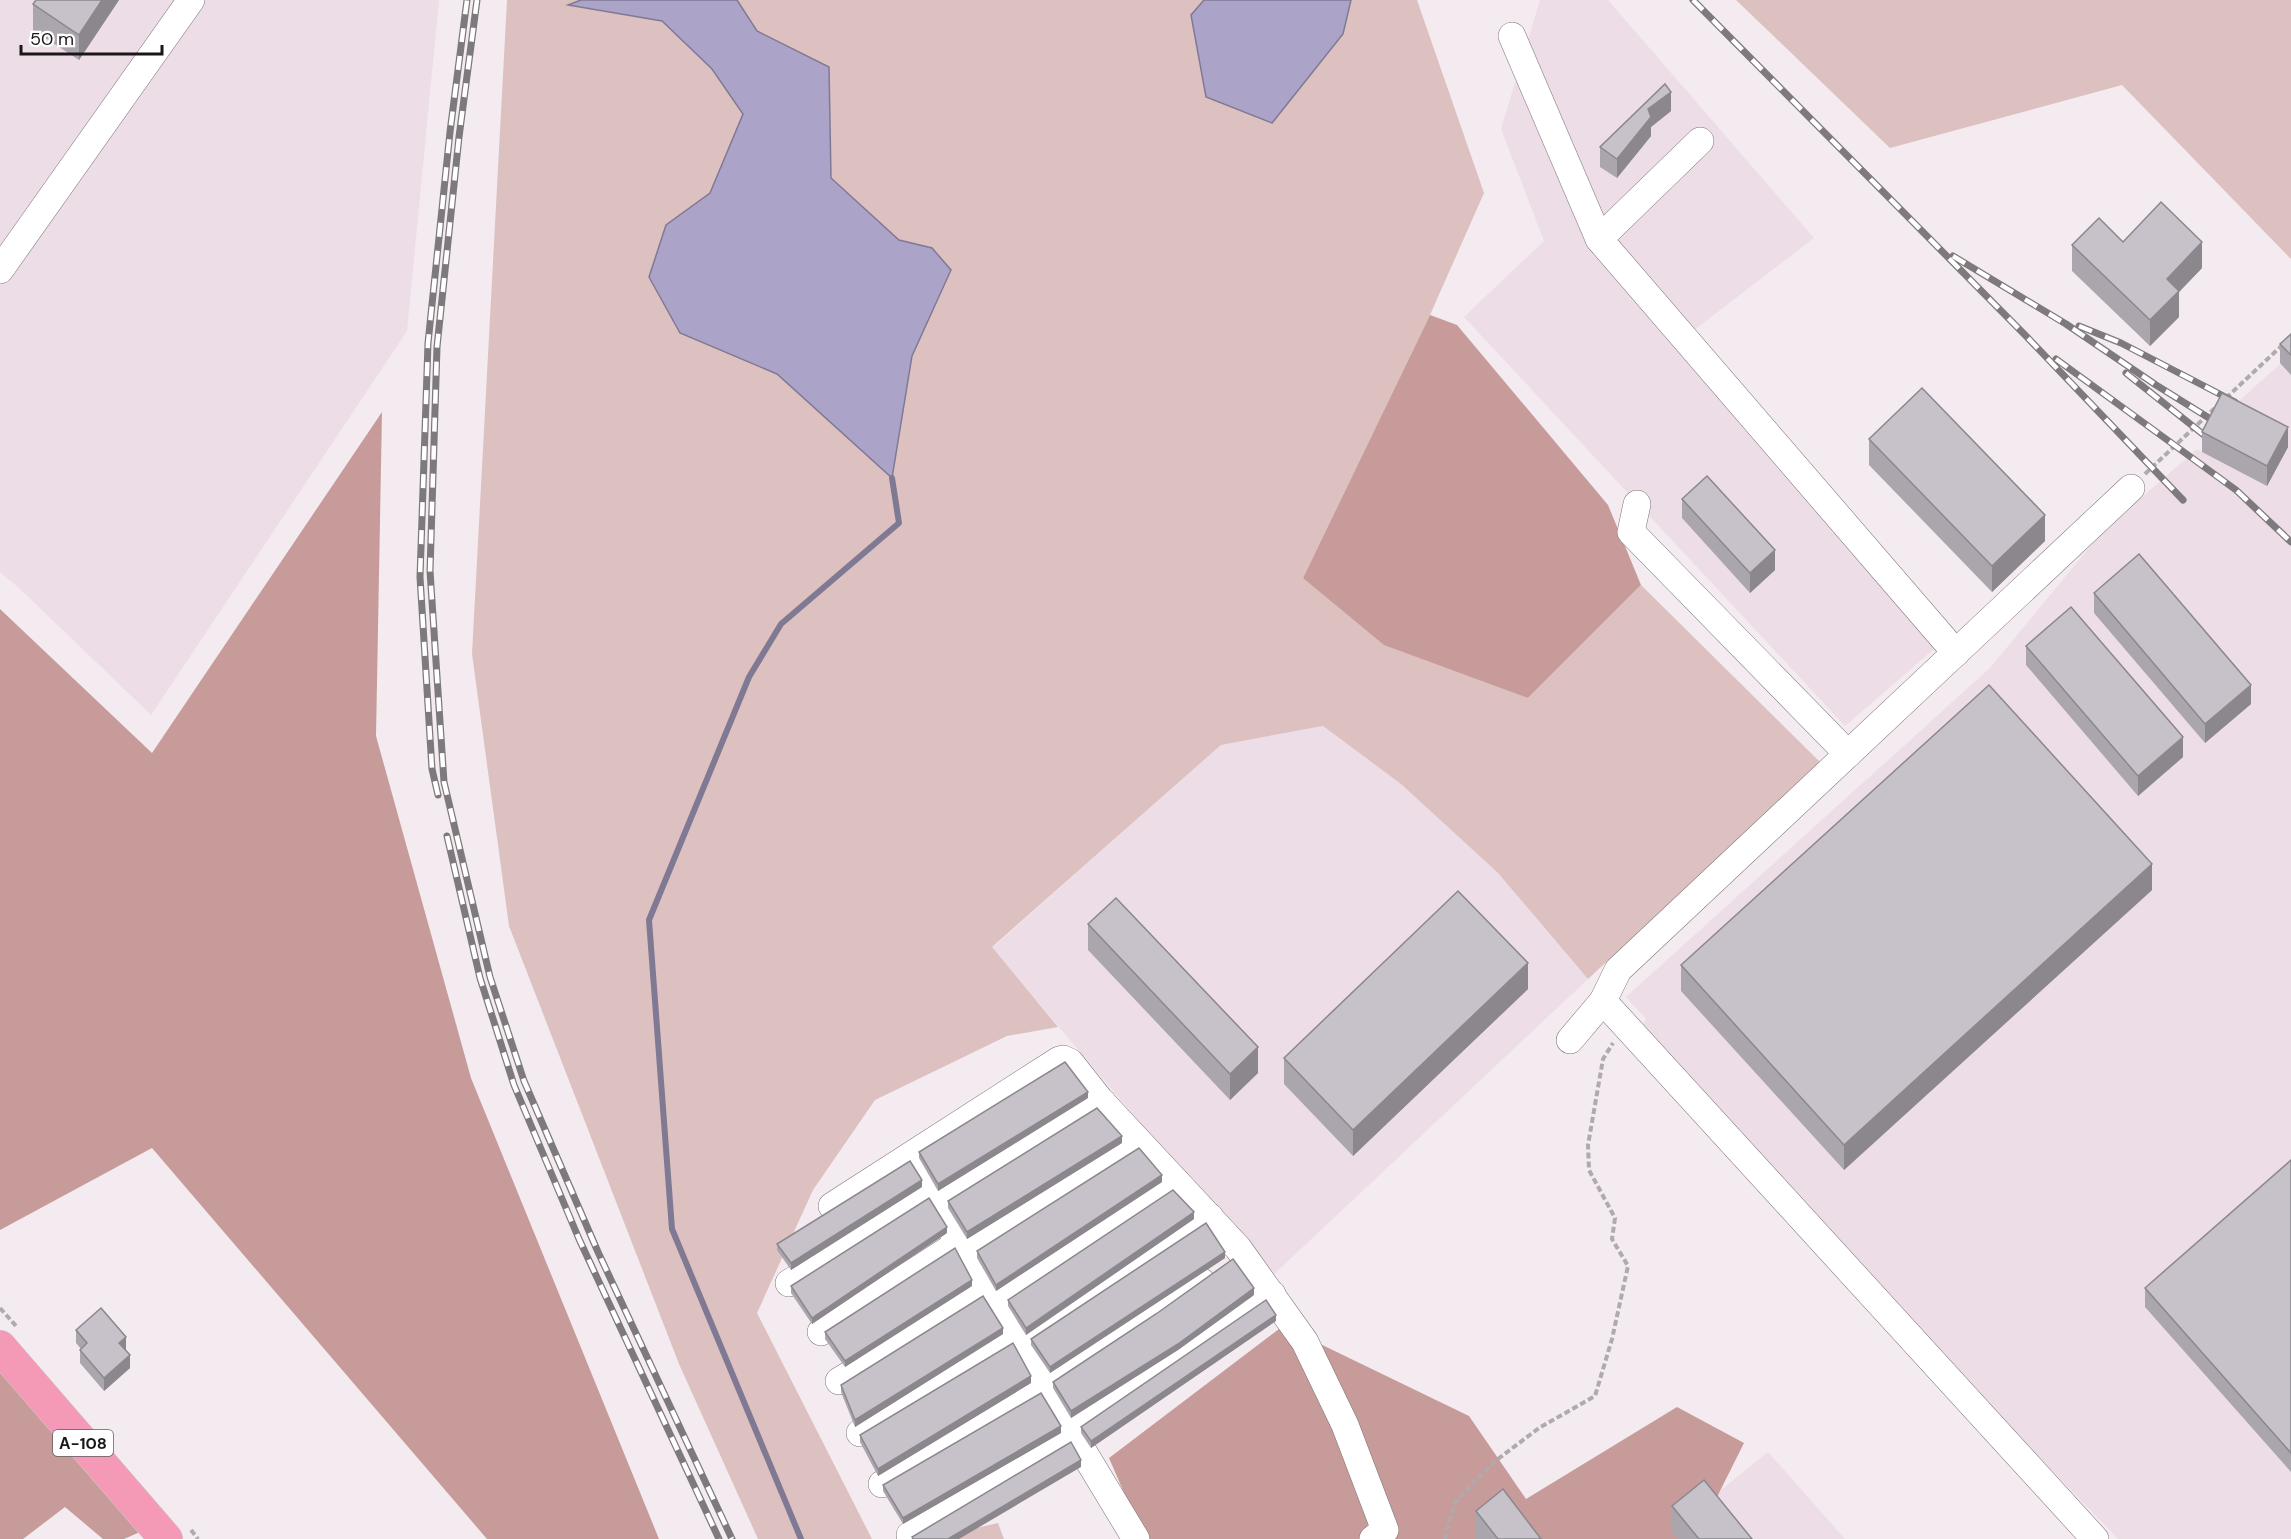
<svg xmlns="http://www.w3.org/2000/svg" width="2291" height="1539" viewBox="0 0 2291 1539" font-family="'DM Sans',sans-serif">
  <rect width="100%" height="100%" fill="#f3ebf0"/>
  <g fill="#eddde7">
    <polygon points="0,0 439,0 407,331 151,715 18,587 0,572"/>
    <polygon points="1540,0 1608,0 1814,238 1676,344 1941,643 1845,726 1464,317 1544,241 1501,129"/>
    <polygon points="2291,354 2291,1539 2118,1539 1921,1334 1640,1029 1646,1019 1626,997 1990,668 2103,531 2197,449 2202,452 2229,410"/>
    <polygon points="1323,726 1401,784 1498,873 1588,979 1271,1277 992,948 1221,745"/>
    <polygon points="1768,1452 1845,1539 1675,1539 1669,1532"/>
  </g>
  <g fill="#ddc1c0">
    <polygon points="507,0 581,0 570,5 662,21 712,69 743,114 710,193 666,225 680,333 777,374 892,477 912,356 951,270 932,248 899,240 831,178 828,67 757,31 737,0 1204,0 1191,15 1206,97 1343,34 1351,0 1417,0 1484,193 1430,315 1303,578 1528,698 1641,585 1820,762 1588,979 1498,873 1401,784 1323,726 1221,745 992,947 1058,1027 1007,1036 875,1100 813,1190 757,1313 872,1539 758,1539 679,1364 509,926 472,654"/>
    <polygon points="1736,0 2291,0 2291,259 2122,85 1890,148"/>
    <polygon points="998,1523 1004,1539 929,1539"/>
  </g>
  <g fill="#c79b99">
    <polygon points="1430,315 1457,325 1608,505 1641,585 1528,698 1384,645 1303,578"/>
    <polygon points="382,412 376,736 471,1078 659,1539 487,1539 152,1148 0,1230 0,609 152,753"/>
    <polygon points="1283,1326 1469,1416 1526,1499 1677,1407 1744,1443 1696,1539 1144,1539 1109,1458"/>
    <polygon points="0,1370 140,1532 124,1539 103,1539 65,1507 23,1539 0,1539"/>
  </g>
  <g fill="#aba3c8" stroke="#807994" stroke-width="1.5">
    <polygon points="581,0 737,0 757,31 829,67 831,178 899,240 932,248 951,270 912,356 892,478 777,374 680,333 649,277 666,225 710,193 743,114 712,69 662,21 568,5"/>
    <polygon points="1204,0 1351,0 1343,34 1272,123 1206,97 1191,15"/>
  </g>
  <g fill="none" stroke-linecap="round" stroke-linejoin="round">
    <polyline stroke="#807994" stroke-width="6" points="801,1539 672,1229 649,920 749,677 781,624 899,523 892,478"/>
    <defs>
      <g id="minor">
        <polyline points="1512,36 1599,239"/>
        <polyline points="1700,141 1599,239 1956,653"/>
        <polyline points="0,270 191,0"/>
        <polyline points="1637,504 1631,532 1848,754"/>
        <polyline points="1603,1001 2095,1539"/>
        <polyline points="1570,1040 1603,1001 1618,970 2131,488"/>
        <path d="M909 1157C983 1285 1059 1412 1136 1539"/>
        <polyline points="832,1206 1059,1060 1063,1059 1070,1062 1100,1100 1238,1248 1305,1342 1345,1425 1385,1530 1373,1539"/>
        <polyline points="938,1206 1103,1103"/>
        <polyline points="965,1253 1140,1144"/>
        <polyline points="789,1283 931,1194"/>
        <polyline points="994,1303 1176,1182"/>
        <polyline points="821,1332 959,1243"/>
        <polyline points="1020,1344 1075,1311 1210,1217"/>
        <polyline points="839,1381 987,1292"/>
        <polyline points="860,1433 1018,1340"/>
        <polyline points="1071,1433 1272,1294"/>
        <polyline points="882,1484 1045,1386 1202,1282"/>
        <polyline points="910,1535 1075,1438"/>
      </g>
      <polyline id="highway" points="0,1347 166,1539"/>
    </defs>
    <use href="#minor" stroke="#7b7378" stroke-width="28"/>
    <use href="#highway" stroke="#cdcccc" stroke-width="34"/>
    <g stroke="#b0a9ad" stroke-width="4" stroke-dasharray="6 3" stroke-linecap="butt">
      <polyline points="2226,398 2291,337"/>
      <polyline points="2145,474 2216,407"/>
      <polyline points="0,1308 16,1326"/>
      <polyline points="191,1530 198,1539"/>
      <polyline points="1445,1539 1455,1502 1494,1462 1539,1428 1595,1396 1612,1339 1628,1266 1612,1239 1615,1218 1589,1170 1588,1145 1603,1059 1613,1043"/>
    </g>
    <use href="#minor" stroke="#fff" stroke-width="27"/>
    <use href="#highway" stroke="#f49ab6" stroke-width="33"/>
    <defs>
      <g id="rail">
        <polyline points="477,0 459,137 437,347 430,571 444,782 490,977 524,1081 598,1252 732,1539"/>
        <polyline points="1693,0 2027,337 2183,500"/>
        <polyline points="1953,256 2066,324 2156,385 2217,423"/>
        <polyline points="2079,326 2121,343 2235,402"/>
        <polyline points="2056,359 2236,490 2291,542"/>
        <polyline points="2126,373 2209,439"/>
        <polyline points="438,795 432,769 420,577 428,343 450,132 467,0"/>
        <polyline points="447,836 480,978 514,1085 579,1239 719,1539"/>
      </g>
    </defs>
    <use href="#rail" stroke="#7e797c" stroke-width="7"/>
    <use href="#rail" stroke="#fff" stroke-width="4.5" stroke-dasharray="14" stroke-linecap="butt"/>
  </g>
  <g fill="#aba6ad">
    <polygon points="36,0 119,0 79,60 33,30 33,4"/>
    <polygon points="1671,111 1651,127 1651,136 1617,178 1600,167 1600,147"/>
    <polygon points="2123,242 2202,268 2179,292 2179,317 2150,346 2072,271 2072,245"/>
    <polygon points="2291,334 2291,375 2280,363 2280,344"/>
    <polygon points="2202,432 2288,447 2267,486 2202,452"/>
    <polygon points="1869,439 2045,541 1992,592 1869,465"/>
    <polygon points="1682,499 1775,570 1750,593 1682,518"/>
    <polygon points="2094,593 2251,704 2205,743 2094,613"/>
    <polygon points="2026,646 2183,757 2138,796 2026,665"/>
    <polygon points="2152,890 1844,1170 1681,991 1681,965"/>
    <polygon points="1088,924 1258,1073 1230,1100 1088,950"/>
    <polygon points="1528,989 1353,1156 1284,1084 1284,1058"/>
    <polygon points="1088,1098 938,1191 919,1158 919,1152"/>
    <polygon points="1122,1143 967,1239 948,1208 948,1201"/>
    <polygon points="2291,1160 2291,1472 2145,1307 2145,1288"/>
    <polygon points="1162,1182 996,1291 977,1258 977,1251"/>
    <polygon points="922,1187 791,1270 777,1250 777,1244"/>
    <polygon points="1194,1219 1026,1335 1008,1306 1008,1300"/>
    <polygon points="947,1233 812,1324 791,1293 791,1286"/>
    <polygon points="1225,1258 1050,1373 1031,1345 1031,1339"/>
    <polygon points="972,1286 845,1367 825,1339 825,1332"/>
    <polygon points="1254,1295 1178,1350 1071,1418 1053,1388 1053,1382"/>
    <polygon points="1276,1321 1091,1448 1081,1433 1081,1427"/>
    <polygon points="76,1330 126,1350 130,1368 104,1391 80,1363 80,1350 81,1349 76,1343"/>
    <polygon points="1003,1334 855,1427 841,1392 841,1385"/>
    <polygon points="1031,1383 878,1476 860,1442 860,1435"/>
    <polygon points="1061,1433 903,1524 883,1491 883,1485"/>
    <polygon points="1672,1506 1752,1539 1678,1539 1672,1532"/>
    <polygon points="1476,1511 1541,1539 1476,1539"/>
  </g>
  <g fill="#8b878d">
    <polygon points="102,0 119,0 79,60 79,35"/>
    <polygon points="1671,92 1671,111 1651,127 1651,136 1617,178 1617,159 1648,109"/>
    <polygon points="2202,242 2202,268 2179,292 2179,317 2150,346 2150,320 2167,279"/>
    <polygon points="2288,427 2288,447 2267,486 2267,466"/>
    <polygon points="2045,515 2045,541 1992,592 1992,566"/>
    <polygon points="1775,550 1775,570 1750,593 1750,573"/>
    <polygon points="2251,685 2251,704 2205,743 2205,724"/>
    <polygon points="2183,737 2183,757 2138,796 2138,776"/>
    <polygon points="2152,864 2152,890 1844,1170 1844,1145"/>
    <polygon points="1528,963 1528,989 1353,1156 1353,1130"/>
    <polygon points="1258,1047 1258,1073 1230,1100 1230,1074"/>
    <polygon points="1088,1092 1088,1098 938,1191 938,1184"/>
    <polygon points="1122,1136 1122,1143 967,1239 967,1232"/>
    <polygon points="1162,1175 1162,1182 996,1291 996,1285"/>
    <polygon points="922,1180 922,1187 791,1270 791,1263"/>
    <polygon points="1194,1212 1194,1219 1026,1335 1026,1328"/>
    <polygon points="947,1227 947,1233 812,1324 812,1318"/>
    <polygon points="1225,1252 1225,1258 1050,1373 1050,1367"/>
    <polygon points="972,1280 972,1286 845,1367 845,1361"/>
    <polygon points="1254,1288 1254,1295 1178,1350 1071,1418 1071,1411"/>
    <polygon points="1276,1315 1276,1321 1091,1448 1091,1441"/>
    <polygon points="1003,1328 1003,1334 855,1427 855,1420"/>
    <polygon points="126,1337 126,1350 119,1356 119,1343"/>
    <polygon points="130,1355 130,1368 104,1391 104,1378"/>
    <polygon points="1031,1376 1031,1383 878,1476 878,1469"/>
    <polygon points="1061,1426 1061,1433 903,1524 903,1518"/>
    <polygon points="1081,1460 1081,1467 959,1539 948,1539"/>
  </g>
  <g fill="#c7c1c9" stroke="#8b878d" stroke-width="1.5">
    <polygon points="36,0 102,0 79,35 33,4"/>
    <polygon points="1665,84 1671,92 1648,109 1651,117 1617,159 1600,147"/>
    <polygon points="2161,202 2202,242 2167,279 2179,291 2150,320 2072,245 2099,218 2123,242"/>
    <polygon points="2291,334 2291,355 2280,344"/>
    <polygon points="1922,388 2045,515 1992,566 1869,439"/>
    <polygon points="2222,393 2288,427 2267,466 2202,432"/>
    <polygon points="1707,476 1775,550 1750,573 1682,499"/>
    <polygon points="2139,554 2251,685 2205,724 2094,593"/>
    <polygon points="2071,607 2183,737 2138,776 2026,646"/>
    <polygon points="1989,685 2152,864 1844,1145 1681,965"/>
    <polygon points="1458,891 1528,963 1353,1130 1284,1058"/>
    <polygon points="1116,898 1258,1047 1230,1074 1088,924"/>
    <polygon points="1065,1062 1088,1092 938,1184 919,1152"/>
    <polygon points="1097,1108 1122,1136 967,1232 948,1201"/>
    <polygon points="1139,1148 1162,1175 996,1285 977,1251"/>
    <polygon points="2291,1160 2291,1453 2145,1288"/>
    <polygon points="910,1161 922,1180 791,1263 777,1244"/>
    <polygon points="1173,1190 1194,1212 1026,1328 1008,1300"/>
    <polygon points="929,1198 947,1227 812,1318 791,1286"/>
    <polygon points="1206,1223 1225,1252 1050,1367 1031,1339"/>
    <polygon points="955,1248 972,1280 845,1361 825,1332"/>
    <polygon points="1233,1259 1254,1288 1178,1344 1071,1411 1053,1382 1156,1314"/>
    <polygon points="983,1296 1003,1328 855,1420 841,1385"/>
    <polygon points="1266,1300 1276,1315 1091,1441 1081,1427"/>
    <polygon points="101,1308 126,1337 119,1343 130,1355 104,1378 80,1350 87,1343 76,1330"/>
    <polygon points="1013,1343 1031,1376 878,1469 860,1435"/>
    <polygon points="1041,1393 1061,1426 903,1518 883,1485"/>
    <polygon points="1071,1442 1081,1460 948,1539 913,1539 912,1537"/>
    <polygon points="1704,1480 1752,1539 1699,1539 1672,1506"/>
    <polygon points="1503,1489 1541,1539 1498,1539 1476,1511"/>
  </g>
  <g text-anchor="middle" stroke-width="4.5" stroke-linejoin="round" paint-order="stroke">
    <rect fill="#fff" stroke="#5f5d5e" stroke-width="1.5" x="53" y="1430" width="60" height="26" rx="4.5"/>
    <g font-size="16" font-weight="bold" fill="#1a1719">
      <text x="83" y="1449">А-108</text>
    </g>
  </g>
  <path d="M21 45v9h141v-9" fill="none" stroke="#1a1719" stroke-width="3"/>
  <text x="30" y="45" font-size="18" fill="#1a1719" stroke="#ffffff" stroke-width="4.5" paint-order="stroke">50 m</text>
</svg>
